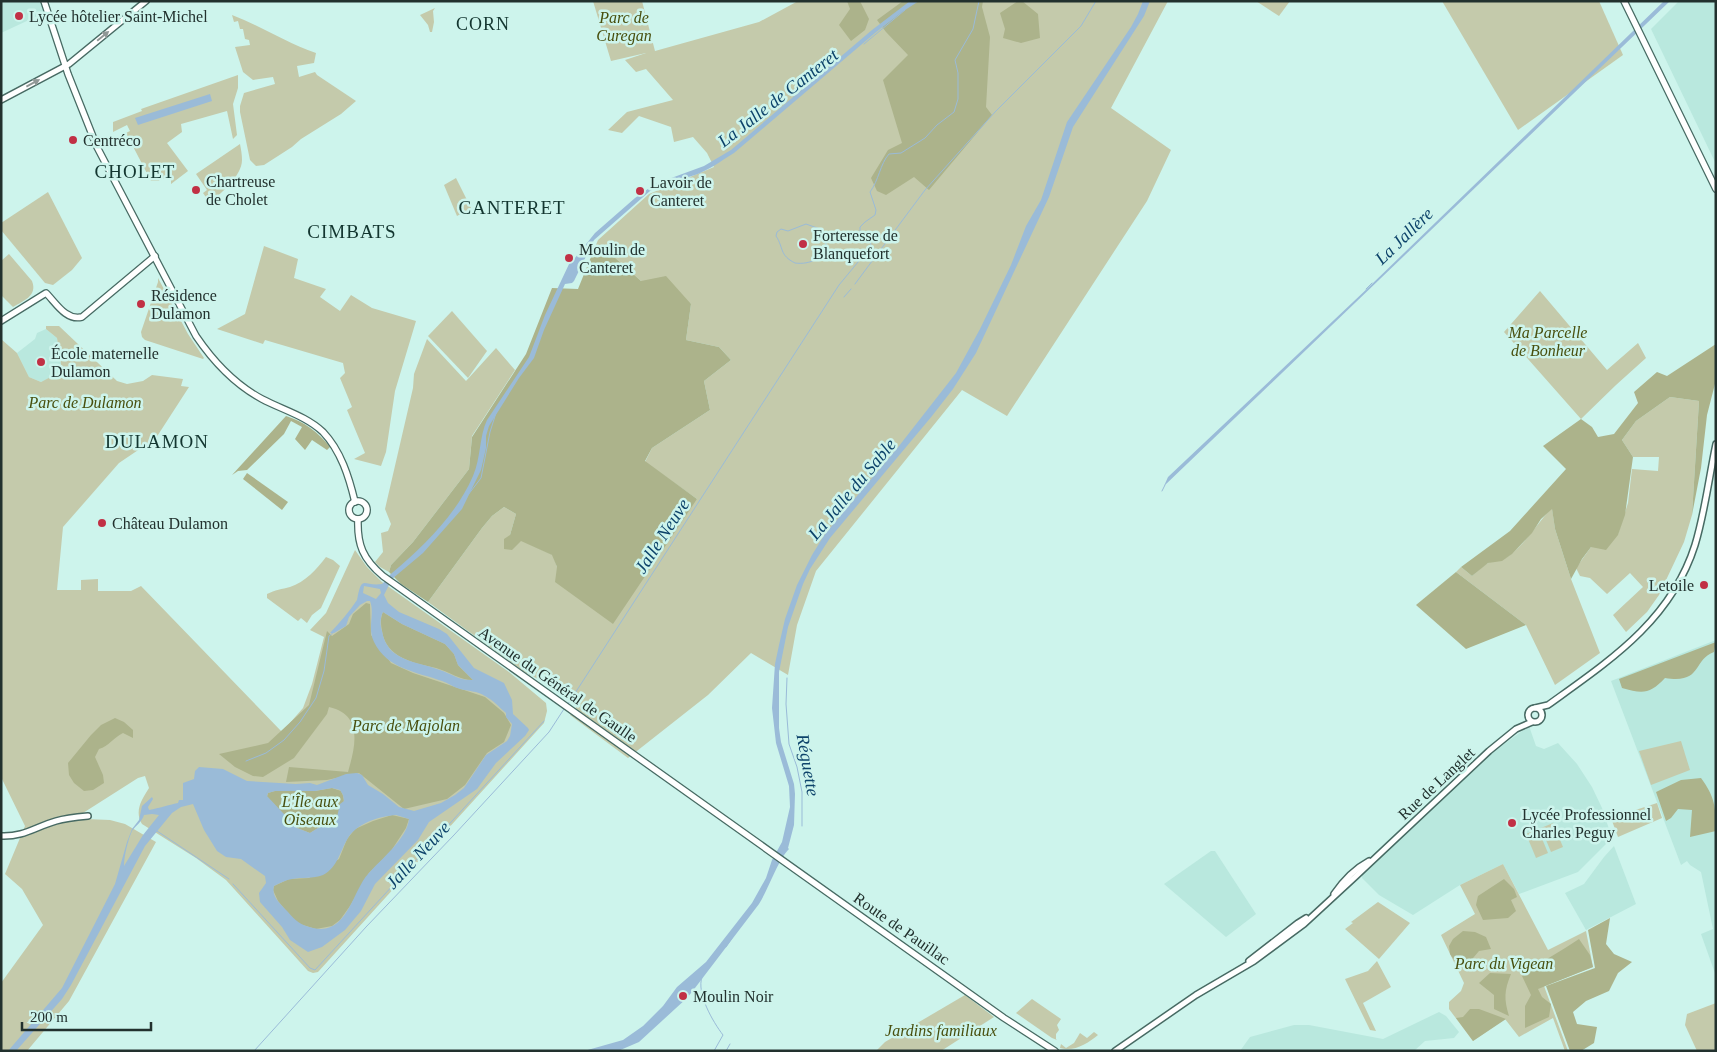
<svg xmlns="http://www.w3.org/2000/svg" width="1717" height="1052" viewBox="0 0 1717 1052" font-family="Georgia,serif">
  <rect width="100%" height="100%" fill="#cdf4ec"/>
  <g fill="#b9e8de">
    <polygon points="1,1 40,1 44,13 1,33"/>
    <polygon points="1679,1 1716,1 1716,164 1651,29"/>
    <polygon points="46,329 57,338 62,372 41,382 29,377 17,353 35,339 37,333"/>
    <polygon points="1716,640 1716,976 1701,934 1713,929 1701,872 1690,865 1687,861 1681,865 1611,681"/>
    <polygon points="1529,726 1536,746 1544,749 1558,743 1577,764 1592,787 1602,808 1612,838 1578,872 1519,894 1503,864 1460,885 1413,915 1379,895 1362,878 1362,874 1489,755"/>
    <polygon points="1614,846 1636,904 1586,930 1565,893 1584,884 1604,857"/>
    <polygon points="1211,851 1215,851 1256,914 1226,937 1164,884"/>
    <polygon points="1439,1012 1446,1016 1459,1032 1454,1038 1425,1041 1414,1051 1240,1051 1250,1037 1294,1025 1309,1025 1383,1039"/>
  </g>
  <g fill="#c4caab">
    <polygon points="593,1 642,1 655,51 759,22 798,1 1168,1 1111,108 1171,150 1147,201 1007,416 962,390 816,571 797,625 788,675 751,653 708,695 628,758 570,715 577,706 540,680 526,673 428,602 482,528 492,516 504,507 516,514 510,535 553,555 557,567 697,499 645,462 652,448 710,410 704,381 731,360 719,347 686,340 691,304 641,281 612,255 595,247 598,240 649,194 714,167 707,153 693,137 674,142 671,127 639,116 622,133 608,130 627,112 673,100 646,69 636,72 625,60 646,53 611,61"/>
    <polygon points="1256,1 1290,1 1279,16"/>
    <polygon points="1442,1 1599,1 1623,55 1518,130"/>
    <polygon points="435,8 433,11 434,22 432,32 430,32 428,25 420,15"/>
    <path d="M232 15C261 26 286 43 316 53L314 63 297 66 299 77 315 72 317 75 356 101 341 114 301 139 292 147 264 165 256 166 250 160 240 112V106L244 93 275 84 273 77 253 80 243 72 235 47 250 45 249 40 245 39 243 29H240L238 21 234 22Z"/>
    <polygon points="238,75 238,88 233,104 237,135 233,139 227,111 181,124 182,132 167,143 188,171 171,184 171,179 160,179 159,181 151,181 126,133 130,131 127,125 113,132 113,122 142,111 141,109"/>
    <path d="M240 144C241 149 242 155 242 160 242 176 221 193 210 203L203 193 207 190 196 174Z"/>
    <polygon points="456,178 471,208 457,216 444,185"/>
    <polygon points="48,192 82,258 72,270 53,285 45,283 1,230 1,223"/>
    <polygon points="264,246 298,259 294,278 326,289 320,297 340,311 351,295 372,308 416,321 395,391 386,452 381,466 354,459 365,453 347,410 352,407 340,378 345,373 343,363 265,340 263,344 217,329 245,314"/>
    <path d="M9 254 32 281C38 296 23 301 13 307L1 295V261Z"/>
    <polygon points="158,278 188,334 204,358 203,359 145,340 142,337 141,332 158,282"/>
    <polygon points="1540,291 1607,370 1638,343 1646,358 1616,385 1581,419 1504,332"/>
    <polygon points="452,311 487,351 468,378 428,336"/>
    <path d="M46 326H59L117 381 127 384 143 381 152 375 183 379 181 386 189 387 156 438 119 463 63 527 57 590H81V580L98 579V591H131L141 586 282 732 303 708 312 684 324 637 310 630 326 613 355 550 367 567 382 582 509 672 546 703 547 711 544 723 318 972 313 973 308 971 226 880 196 858 142 824C134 811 142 799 149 788L145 776 138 778 83 813 86 819 110 820 125 824 156 842 69 1001 27 1051H1V983L43 925 22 889 5 874 25 826 1 777V339L17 353 29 377 41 382 62 371 57 338 46 329Z"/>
    <polygon points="427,339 466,381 496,348 515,370 472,436 469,469 413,542 391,565 389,572 380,567 375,562 383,552 381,533 388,531 391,524 385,509 413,388 414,374"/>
    <polygon points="1670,397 1699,401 1692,515 1684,542 1659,595 1647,612 1626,632 1613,615 1643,587 1630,573 1607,594 1590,578 1580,576 1576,568 1591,547 1618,534 1628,503 1632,469 1658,471 1659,457 1633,457 1622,440 1636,421"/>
    <path d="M1552 508 1555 529 1571 579 1600 653 1555 685 1526 625 1456 572 1461 567 1472 576C1477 572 1482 566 1488 563 1496 559 1501 562 1510 555 1527 542 1537 523 1552 508Z"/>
    <path d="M326 557 333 560 340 566 321 608 312 615 307 623 301 618 298 621 267 598V594C275 590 282 589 290 587 305 582 317 569 326 557Z"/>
    <polygon points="1681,741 1690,770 1651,785 1639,751"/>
    <polygon points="1657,803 1662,818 1618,837 1611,818"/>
    <polygon points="1553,823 1563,847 1551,852 1541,828"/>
    <polygon points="1538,829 1548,853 1536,858 1526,834"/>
    <polygon points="1503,864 1548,950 1586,931 1593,967 1544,986 1568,1051 1565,1051 1553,1018 1519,1037 1505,1019 1473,1041 1449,1009 1449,1002 1461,991 1464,983 1441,935 1475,914 1460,885"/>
    <polygon points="1378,902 1410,923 1379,959 1345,929 1353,923 1351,922"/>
    <polygon points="1377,961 1391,987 1363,1003 1376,1031 1370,1030 1345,979 1368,971"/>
    <polygon points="965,995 994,1017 941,1051 876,1051 885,1042"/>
    <polygon points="1032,999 1061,1019 1057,1025 1059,1030 1056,1034 1056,1039 1057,1040 1052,1038 1016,1013"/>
    <polygon points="1716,1003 1716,1051 1697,1051 1685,1025 1687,1014"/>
    <path d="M1094 1032 1098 1035C1087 1044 1074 1052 1060 1048L1061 1044 1066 1048 1074 1043 1080 1033 1087 1038Z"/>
  </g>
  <g fill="#acb38b">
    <polygon points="847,1 860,1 869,19 865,30 851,41 839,25 850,9"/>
    <polygon points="903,1 983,1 982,7 990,37 986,107 992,115 929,190 914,177 886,195 877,191 871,178 888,150 902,143 883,80 908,55 886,32 877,20"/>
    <polygon points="1018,1 1022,1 1038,14 1040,38 1021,43 1003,38 1005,29 1000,13"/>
    <polygon points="595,247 612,255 641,281 666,276 691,304 686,340 719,347 731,360 704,381 710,410 652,448 645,461 697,499 613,624 555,582 557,567 552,555 521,541 512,550 504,549 504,539 510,535 516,514 504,507 492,516 482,528 428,602 401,584 389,572 391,565 413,542 469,469 472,437 526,354 552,288 578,289"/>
    <polygon points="1716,344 1716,380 1707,415 1701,468 1692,515 1699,401 1670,397 1636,421 1622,440 1633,457 1625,515 1618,535 1606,550 1591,547 1582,559 1571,579 1555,529 1552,509 1541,519 1532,533 1512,554 1502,561 1488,563 1472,576 1461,567 1510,531 1566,469 1543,446 1581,419 1592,427 1598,437 1614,434 1638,403 1634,392 1657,372 1667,376"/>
    <path d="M286 416C305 422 318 432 330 447L327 450 312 440 305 450 295 439 302 427 291 421 284 434 247 470 238 471 232 475Z"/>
    <polygon points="247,473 288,502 282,510 243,479"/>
    <polygon points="1456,572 1526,625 1466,649 1416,605"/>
    <path d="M366 603 370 604 371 635 391 663 413 673 485 697 504 713 511 725 504 742 487 753 465 785 447 799 404 809 359 773 327 780 286 782 289 767 348 772C355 747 364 715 329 707L327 714 294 758 263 777 253 776 235 767 219 754 268 743 309 705 327 631 332 636 349 624 353 614Z"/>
    <path d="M383 612 402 624 445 644 454 654 458 665 473 680C459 680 450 672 436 668 414 663 386 658 382 631 381 625 380 618 383 612Z"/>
    <path d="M1716 642 1714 652C1692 660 1703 684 1665 678 1650 694 1643 694 1622 688L1619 679Z"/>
    <path d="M115 718 124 722 133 730V738L123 733C113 738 109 746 99 749L95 757 103 775 104 783 93 790 84 791 74 783 69 775 68 763 91 735 101 725Z"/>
    <path d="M1701 778C1715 797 1716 808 1716 831L1690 837 1692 810 1678 809 1671 818 1666 821 1656 792 1681 780Z"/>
    <path d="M332 788 341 791C353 813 324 824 310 833L297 828 267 797 268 793 275 791H315Z"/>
    <polygon points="392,815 409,819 406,828 391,851 369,873 350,906 340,920 332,926 316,929 296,923 278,901 273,890 274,886 289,879 309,878 339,859 347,839 355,829 373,821"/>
    <polygon points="1504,879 1514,889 1517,897 1511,900 1516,911 1508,918 1483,920 1476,905 1478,896"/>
    <polygon points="1610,918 1606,944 1614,954 1632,962 1618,973 1609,991 1586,1001 1573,1012 1577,1024 1597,1027 1594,1043 1581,1051 1570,1051 1546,986 1595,968 1588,930"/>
    <polygon points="1463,931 1475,932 1486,937 1491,949 1479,951 1468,964 1456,963 1450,954 1449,946 1453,939"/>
    <path d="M1579 939 1590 955 1593 967 1538 989 1542 997 1551 1004 1549 1017 1525 1028V1006L1531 995 1522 976C1540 962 1560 952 1579 939Z"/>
    <path d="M1490 973 1511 974C1504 991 1504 999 1509 1016L1494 1009V995L1479 983Z"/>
    <polygon points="1470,1009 1479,1009 1506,1019 1473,1041 1456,1018 1463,1017"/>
  </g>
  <g fill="#9abbd8" fill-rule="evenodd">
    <path d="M910 1H919L902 12 875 33 734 153C721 161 709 170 695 175 680 180 664 183 650 191L594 240 574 281 572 283 565 284 544 330 534 358 519 378 489 426 486 436V448L481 470 462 509 423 553 392 579 384 595 388 603 399 612 439 629 447 634 474 668 504 683 512 700 513 714 528 728 529 730 525 736 496 763 477 789 429 822 418 840 375 884 361 911 345 930 322 947 308 952 290 940 282 927 260 902 259 893 266 883 265 876 241 859 226 857 217 851 204 830 193 804 181 807 172 813 145 846 71 985 62 999 16 1051H8L62 988 115 884 127 842 132 829 139 820 142 806 152 797 153 799 148 807 149 810C160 808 168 805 178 803L179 800H183V783L194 779 195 771 199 767 223 769 247 781 296 784 310 783 317 785 346 774 357 773 362 775 368 785 383 794 399 807 414 811 441 803 455 795 464 788 486 755 507 741 510 736 512 724 506 717V713C499 707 493 700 485 696 477 691 468 691 460 689 453 687 448 683 442 681 417 672 387 669 374 642 367 628 375 614 370 601H367L360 605 349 617 346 626 334 633H330C340 622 349 612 357 600 362 573 363 587 382 584 386 581 388 576 392 573 424 546 456 515 473 476 481 458 479 437 487 420L529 357 545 315 570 262 575 258 595 233 635 198 655 184 704 166 731 150 872 30ZM364 586 380 589 381 593 376 599 363 593ZM383 612 402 624 445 644 454 654 458 665 473 680C460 681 452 674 440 670 417 661 387 662 382 631 380 625 380 618 383 612ZM332 788 340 790 343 795 344 801 340 804 337 817C328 823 319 827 310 833L297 828 267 796 268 793 275 791H315ZM152 814 159 815 143 835 124 866C124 856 128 840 132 831 136 825 142 822 144 815ZM396 815 409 819C407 839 381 859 368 874 352 892 347 936 313 928 300 925 296 921 288 912 281 904 271 897 274 886 280 883 286 880 292 879 302 877 313 879 323 875 338 867 340 851 348 838 357 823 380 816 396 815Z"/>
    <path d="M1143 1H1150L1144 16 1073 127 1049 197 976 353 953 389 932 416 830 538 810 569 803 584 788 627 779 672V728L781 742 794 784 795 794 794 825 788 848 789 849C778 860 769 888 759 904L695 988 687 998 639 1042 618 1051H584L623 1040 643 1026 663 1006 677 987 706 962 752 903 766 878 772 860 782 842 790 807 789 786 776 743 772 708 775 664 779 645 785 619 797 585 812 555 825 534 899 446 956 373 980 329 1011 265 1026 226 1041 200 1067 122 1131 27 1138 14Z"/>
    <polygon points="1664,1 1670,1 1164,486 1168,477 1371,285"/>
    <polygon points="210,94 212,101 138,125 135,118"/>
  </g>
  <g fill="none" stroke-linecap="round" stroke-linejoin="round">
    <g stroke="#9abbd8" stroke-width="1">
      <polyline points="864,44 905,10"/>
      <path d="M826 237 820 229 806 224 788 231 781 229 777 232 776 236C784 248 779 255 795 263 810 265 825 258 826 243"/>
      <polyline points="855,284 925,190 995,112 1081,26 1096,1"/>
      <polyline points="1366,289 1372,283"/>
      <polyline points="844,297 851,289"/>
      <polyline points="1162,491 1165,485"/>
      <polyline points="468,495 481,478 490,432 496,413"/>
      <polyline points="787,678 786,704 789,744 797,767 802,792 802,826"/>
      <path d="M568 704 839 285 868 250 871 244 868 237 860 231V227L865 222 875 215 876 210 870 192C879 180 880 164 889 154L901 153 925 138 937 125 954 112 958 99V73L955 60 973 29 979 1"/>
      <polyline points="246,761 266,753 284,740 300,722 316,698 324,671 329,636 334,632"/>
      <polyline points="157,831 229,879"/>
      <polyline points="233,884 310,968 315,970 544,721"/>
      <polyline points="726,947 732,938"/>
      <path d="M702 977C696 993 713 1022 723 1035L714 1051"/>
      <polyline points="254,1051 366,927 454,835 549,732 564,709"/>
      <polyline points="726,1051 730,1044"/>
    </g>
    <defs>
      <g id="tertiary">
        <polyline points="1,100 69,64 146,1"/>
        <circle cx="1535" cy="715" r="7"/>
        <path d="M1535 708 1548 705C1609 661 1671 621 1695 545 1705 512 1709 477 1716 444"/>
        <path d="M1 836C24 837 35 827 56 821 66 818 77 817 88 816"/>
        <path d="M1334 894C1343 881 1356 868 1369 861"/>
        <polyline points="1249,961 1298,923 1306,918"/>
        <polyline points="1115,1051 1196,995 1254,961 1304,924 1355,877 1489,751 1516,729 1532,722"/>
      </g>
      <g id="secondary">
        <path d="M44 1 68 74 97 147 196 336C213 361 234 384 262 399 283 410 306 416 323 432 341 451 349 477 355 502"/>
        <polyline points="1624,1 1716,189"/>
        <path d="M1 321 46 293C56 303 66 321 82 317L155 256"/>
        <circle cx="358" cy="510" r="9"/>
        <path d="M358 519C357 545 363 559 383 576L1004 1018 1055 1051"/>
      </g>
    </defs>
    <use href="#tertiary" stroke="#476a63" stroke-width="8"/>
    <use href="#secondary" stroke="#476a63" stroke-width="8"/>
    <use href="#tertiary" stroke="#fff" stroke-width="5"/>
    <use href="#secondary" stroke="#fff" stroke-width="5.5"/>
  </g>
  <defs><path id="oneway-solid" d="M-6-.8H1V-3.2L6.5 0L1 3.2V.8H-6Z" transform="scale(1.25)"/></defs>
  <g fill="#909896">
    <use href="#oneway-solid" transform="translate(103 36) rotate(-39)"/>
    <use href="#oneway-solid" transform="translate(33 83) rotate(-28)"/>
  </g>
  <g fill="#c13045" stroke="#cdf4ec" stroke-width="2">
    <circle cx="19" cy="16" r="5"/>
    <circle cx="73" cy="140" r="5"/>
    <circle cx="196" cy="190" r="5"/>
    <circle cx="640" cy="191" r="5"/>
    <circle cx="803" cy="244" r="5"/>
    <circle cx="569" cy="258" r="5"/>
    <circle cx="141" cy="304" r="5"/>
    <circle cx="41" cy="362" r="5"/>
    <circle cx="102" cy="523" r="5"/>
    <circle cx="1704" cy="585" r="5"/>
    <circle cx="1512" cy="823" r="5"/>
    <circle cx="683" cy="996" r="5"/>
  </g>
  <g text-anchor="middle" stroke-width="5" stroke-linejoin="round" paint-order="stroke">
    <g font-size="16" fill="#22312e" stroke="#cdf4ec" text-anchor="start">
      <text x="29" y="22">Lycée hôtelier Saint-Michel</text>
      <text x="83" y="146">Centréco</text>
      <text x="206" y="187">Chartreuse<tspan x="206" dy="18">de Cholet</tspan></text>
      <text x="650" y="188">Lavoir de<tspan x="650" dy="18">Canteret</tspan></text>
      <text x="813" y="241">Forteresse de<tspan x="813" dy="18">Blanquefort</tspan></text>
      <text x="579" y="255">Moulin de<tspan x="579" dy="18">Canteret</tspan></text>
      <text x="151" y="301">Résidence<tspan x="151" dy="18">Dulamon</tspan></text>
      <text x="51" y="359">École maternelle<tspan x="51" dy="18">Dulamon</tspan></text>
      <text x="112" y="529">Château Dulamon</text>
      <text x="1694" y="591" text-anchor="end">Letoile</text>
      <text x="1522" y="820">Lycée Professionnel<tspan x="1522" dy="18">Charles Peguy</tspan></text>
      <text x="693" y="1002">Moulin Noir</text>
    </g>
    <g font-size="16" font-style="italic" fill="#484f0e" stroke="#cdf4ec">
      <text x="624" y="23">Parc de<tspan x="624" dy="18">Curegan</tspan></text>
      <text x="1548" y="338">Ma Parcelle<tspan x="1548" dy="18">de Bonheur</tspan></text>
      <text x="85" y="408">Parc de Dulamon</text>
      <text x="406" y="731">Parc de Majolan</text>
      <text x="310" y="807">L'Île aux<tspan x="310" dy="18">Oiseaux</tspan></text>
      <text x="1504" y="969">Parc du Vigean</text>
      <text x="941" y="1036">Jardins familiaux</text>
    </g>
    <g font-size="16" fill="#22312e" stroke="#cdf4ec">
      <text transform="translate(558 684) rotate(35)" y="6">Avenue du Général de Gaulle</text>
      <text transform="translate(1436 783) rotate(-43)" y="6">Rue de Langlet</text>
      <text transform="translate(902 928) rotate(35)" y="6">Route de Pauillac</text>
    </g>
    <g font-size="18" letter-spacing="1" fill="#133630" stroke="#cdf4ec">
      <text x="483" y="30">CORN</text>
    </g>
    <g font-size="18" font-style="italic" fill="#0d436a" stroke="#cdf4ec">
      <text transform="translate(778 98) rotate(-38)" y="6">La Jalle de Canteret</text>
      <text transform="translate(1404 236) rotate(-44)" y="6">La Jallère</text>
      <text transform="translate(852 489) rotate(-50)" y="6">La Jalle du Sable</text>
      <text transform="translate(662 536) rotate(-57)" y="6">Jalle Neuve</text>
      <text transform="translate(808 765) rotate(80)" y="6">Réguette</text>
      <text transform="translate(418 855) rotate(-47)" y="6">Jalle Neuve</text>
    </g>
    <g font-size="19" letter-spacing="1" fill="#133630" stroke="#cdf4ec">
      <text x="135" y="178">CHOLET</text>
      <text x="512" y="214">CANTERET</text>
      <text x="352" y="238">CIMBATS</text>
      <text x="157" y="448">DULAMON</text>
    </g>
  </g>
  <rect width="1717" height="1052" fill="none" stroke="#22312e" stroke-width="5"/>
  <path d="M22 1022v8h129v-8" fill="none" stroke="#22312e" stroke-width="2.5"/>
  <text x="30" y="1022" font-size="15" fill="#22312e" stroke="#cdf4ec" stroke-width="4" paint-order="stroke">200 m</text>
</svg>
